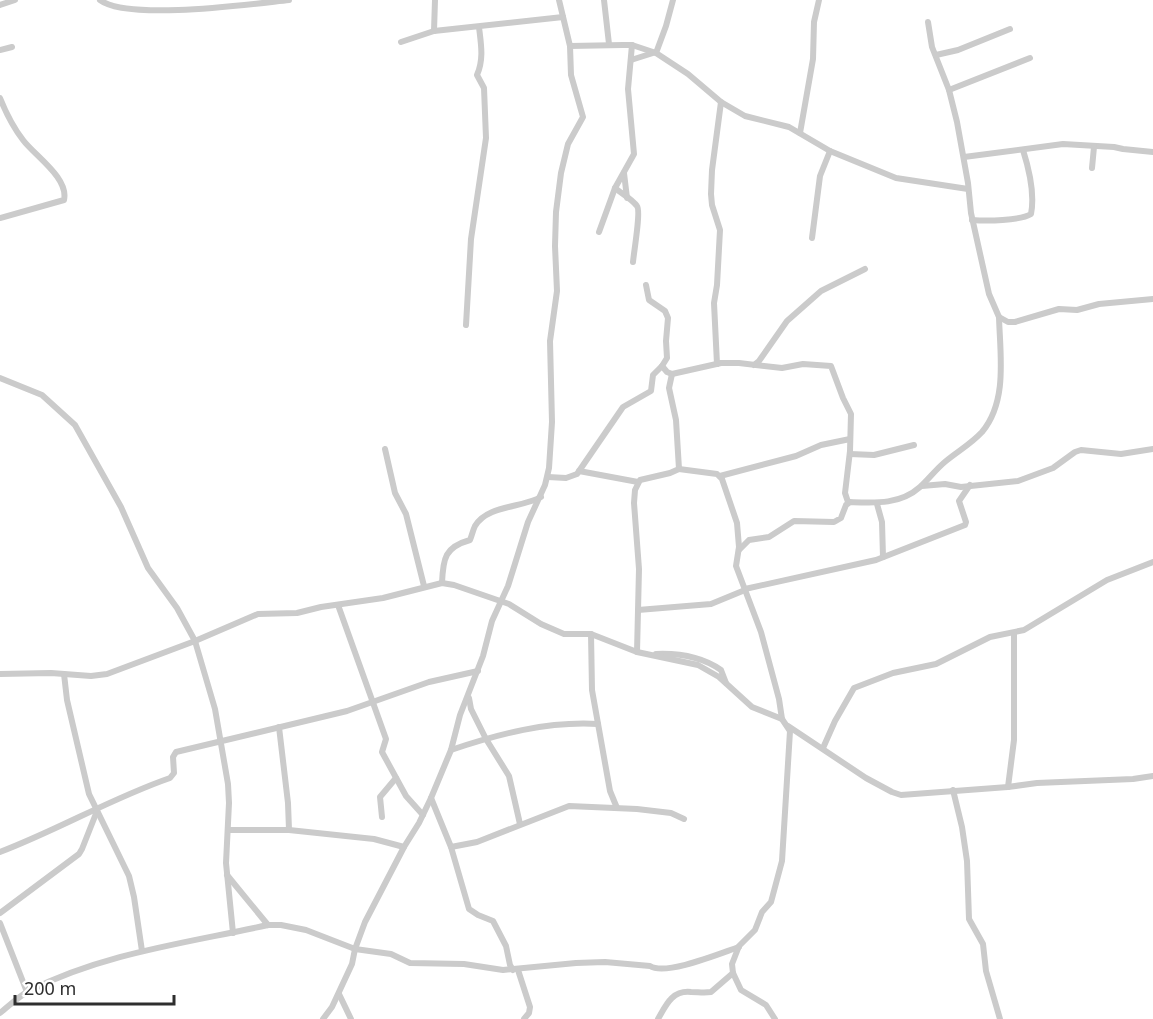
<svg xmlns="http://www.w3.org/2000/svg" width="1153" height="1019" viewBox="0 0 1153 1019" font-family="'Noto Sans',sans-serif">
  <rect width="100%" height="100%" fill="#fff"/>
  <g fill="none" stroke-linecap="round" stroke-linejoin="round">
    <g stroke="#cbcbcb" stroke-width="6">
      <path d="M100 0C128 21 251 4 289 0"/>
      <polyline points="604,0 609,44"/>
      <polyline points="0,5 15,0"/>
      <polyline points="928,22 932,47 949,90 957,122 968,183 971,213 989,294 999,317 1008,322 1015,322 1059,309 1077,310 1099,304 1153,299"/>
      <polyline points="434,31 435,0"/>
      <polyline points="401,42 434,31 563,17"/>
      <polyline points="570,46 623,45 632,45 656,53 688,74 721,102 745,116 789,127 830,151 896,178 968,189"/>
      <polyline points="0,50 12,47"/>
      <polyline points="656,53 666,26 673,0"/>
      <polyline points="936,55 958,50 1010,29"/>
      <polyline points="631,60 653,53"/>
      <polyline points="949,90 1030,58"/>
      <path d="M0 98C6 113 13 127 23 140 35 156 69 178 64 200L0 218"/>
      <polyline points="800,133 813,59 814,22 819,0"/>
      <polyline points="964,157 1063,144 1114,147 1123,149 1153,152"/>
      <polyline points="1092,168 1094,147"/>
      <polyline points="624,173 627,198"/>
      <path d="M615 188C621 193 632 199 637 206 641 211 634 251 633 262"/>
      <path d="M972 220C986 221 1020 221 1031 214 1035 194 1029 169 1023 150"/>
      <polyline points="599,232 615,188 634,154 628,89 632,45"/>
      <polyline points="812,238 820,176 830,151"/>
      <path d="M466 325 471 239 486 138 484 88 477 75C484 59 481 44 479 27"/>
      <polyline points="717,364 714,303 717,285 720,230 712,205 711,194 712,170 721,102"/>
      <polyline points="754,365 759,361 787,321 821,291 865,269"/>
      <polyline points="662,366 667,372 672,374 721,363 739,363 782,368 803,364 831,366 843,398 851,414 850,451 845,493 848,502"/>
      <polyline points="0,378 42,395 75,425 121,507 148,568 177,608 195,641 215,709 228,784 229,803 226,863 233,933"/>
      <polyline points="385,449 395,493 406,514 424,586"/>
      <polyline points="850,454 874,455 914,445"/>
      <polyline points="679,469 717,474 722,479 737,523 739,547 736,566 761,632 779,699 782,719"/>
      <polyline points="579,471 638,482"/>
      <polyline points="720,476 796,456 821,445 850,439"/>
      <polyline points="548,477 566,478 577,474 623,407 651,391 653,375 662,366 667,358 666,341 668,318 665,311 649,300 646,285"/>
      <polyline points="922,486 945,484 961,487 1018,481 1053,468 1075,452 1081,450 1121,454 1153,449"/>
      <polyline points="877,504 882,522 883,557"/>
      <path d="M739 550 749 540 769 537 794 521 834 522 841 518 846 505 850 502C874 503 900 505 920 487 929 479 936 469 946 461 958 451 971 444 982 432 1008 401 1000 354 999 317"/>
      <path d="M442 583C443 558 445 547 470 540 472 535 473 530 475 526 487 505 522 508 541 497"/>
      <polyline points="745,589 876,560 965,525 966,522 959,501 970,485"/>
      <polyline points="338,605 386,739 382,752 406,796 423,815"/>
      <polyline points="638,610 711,604 745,590"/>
      <polyline points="591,634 592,690 610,791 617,808"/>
      <polyline points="637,652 639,569 634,503 635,490 640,480 670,473 679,469 676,420 669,388 672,374"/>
      <path d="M656 654C679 653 702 657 721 670L726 683"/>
      <polyline points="0,674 51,673 91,676 107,674 195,641 258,614 297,613 321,607 383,598 442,583 454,585 509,604 541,624 564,634 591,634 637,652 698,665 719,677 752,707 782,719 790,731 782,861 771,902 762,912 755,930 739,946 732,964 733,973 741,990 766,1005 775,1019"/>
      <polyline points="64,674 67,700 89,794 129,876 134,897 142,951"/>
      <polyline points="469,698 471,709 486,739 509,776 520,824"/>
      <polyline points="788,726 866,778 892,792 901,795 1008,787 1037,783 1133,779 1153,776"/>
      <polyline points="279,727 288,803 289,830"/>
      <polyline points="823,748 835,721 854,688 893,673 936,664 990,637 1024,630 1107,580 1153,562"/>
      <path d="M451 750C498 734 548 721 598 724"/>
      <polyline points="1008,787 1014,740 1014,633"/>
      <polyline points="953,790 962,827 967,861 969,919 983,944 986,971 1000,1019"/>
      <polyline points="431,798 451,847 469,909 478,915 493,921 506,946 510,965 513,970"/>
      <polyline points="382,817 380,797 396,778"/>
      <polyline points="228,830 289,830 374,839 404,847"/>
      <polyline points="451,847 477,842 569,806 637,809 671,813 684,819"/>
      <path d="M0 852C58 830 112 798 170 778L174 773 173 757 176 752 347 711 429 682 478 671"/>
      <polyline points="227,875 268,925"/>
      <polyline points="0,913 79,854 82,849 97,811"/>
      <polyline points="0,923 27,992"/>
      <polyline points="518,970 530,1007 529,1013 524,1019"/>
      <polyline points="339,994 351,1019"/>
      <path d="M0 1013C9 1006 19 996 29 991 104 953 187 943 268 925H281L306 930 355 949 391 954 410 963 464 964 503 970 576 963 605 962 650 966C666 976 721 953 739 947"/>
      <polyline points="323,1019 332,1007 352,964 355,949 365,922 404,847 419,823 431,798 451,750 460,715 483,656 492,621 508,586 528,522 545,485 549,468 552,422 550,341 557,291 555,246 556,212 561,173 568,144 583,117 571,75 570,46 559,0"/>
      <path d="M658 1019C666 1005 672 990 691 992 698 992 704 993 711 992L733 973"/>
    </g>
  </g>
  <path d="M15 995v9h159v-9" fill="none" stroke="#2e2e2e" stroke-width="3"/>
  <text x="24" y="995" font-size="18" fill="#2e2e2e" stroke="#ffffff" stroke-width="4.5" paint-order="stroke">200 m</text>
</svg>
